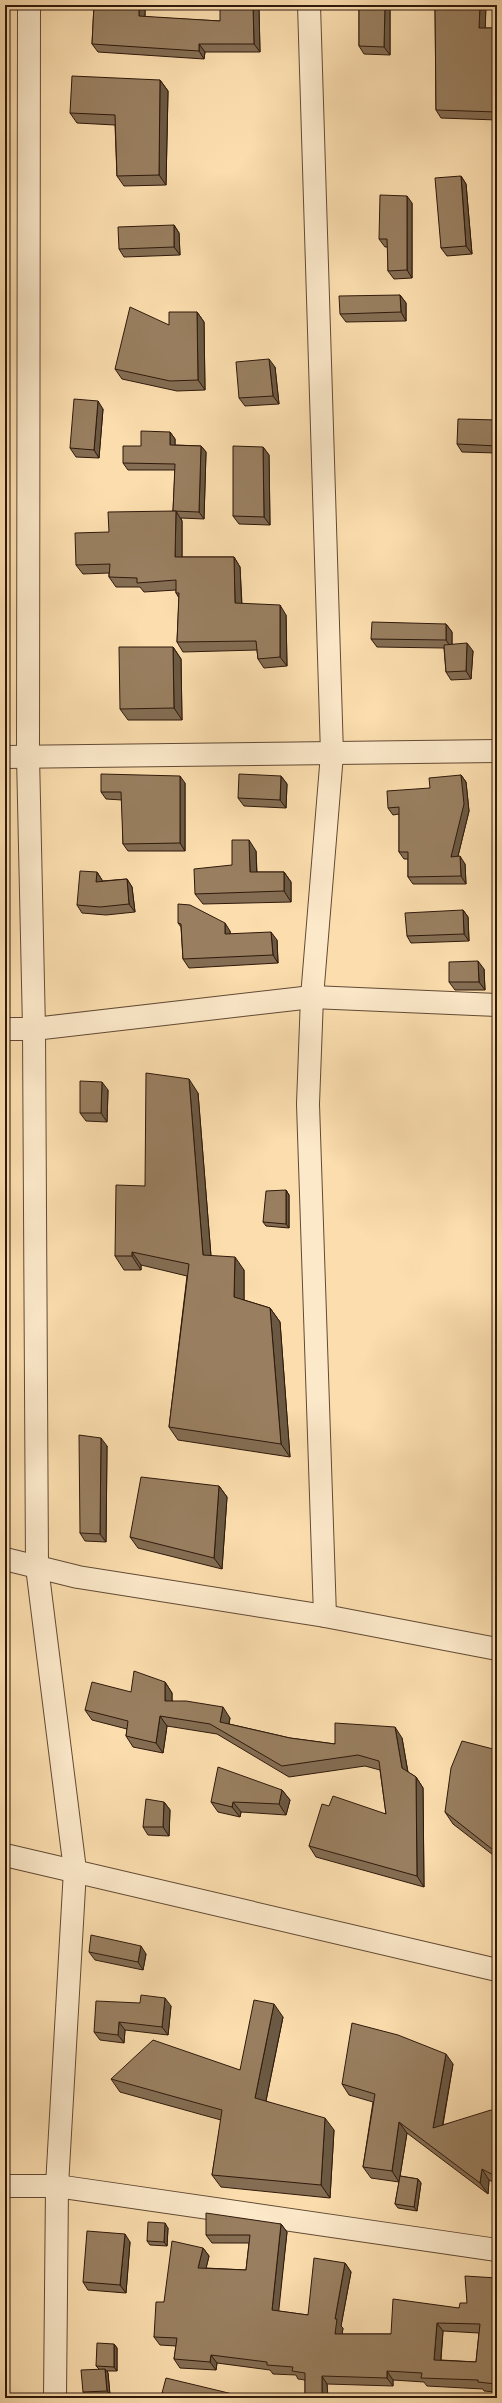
<svg xmlns="http://www.w3.org/2000/svg" width="502" height="2403" viewBox="0 0 502 2403" font-family="'IM FELL English',serif">
  <rect width="100%" height="100%" fill="#fbddae"/>
  <filter id="stains"><feTurbulence type="fractalNoise" baseFrequency=".005" numOctaves="4"/><feColorMatrix values="0 0 0 0 .2 0 0 0 0 .09 0 0 0 0 .02 0 0 0 .5 -.17"/></filter>
  <radialGradient id="worn" r=".72"><stop offset=".6" stop-color="#630" stop-opacity="0"/><stop offset="1" stop-color="#630" stop-opacity=".3"/></radialGradient>
  <g fill="none" stroke-linecap="round" stroke-linejoin="round">
    <defs>
      <g id="minor">
        <polyline points="29,5 28,756 34,1029 37,1567 75,1870 57,2186 55,2398"/>
        <polyline points="309,5 332,754 312,997 308,1104 325,1616"/>
        <polyline points="5,757 497,751"/>
        <polyline points="5,1029 34,1029 312,997 497,1005"/>
        <polyline points="5,1559 78,1577 325,1616 497,1649"/>
        <polyline points="5,1855 497,1970"/>
        <polyline points="5,2186 57,2186 497,2250"/>
      </g>
    </defs>
    <use href="#minor" stroke="#624a34" stroke-width="24"/>
    <use href="#minor" stroke="#fce9ca" stroke-width="22"/>
  </g>
  <g fill="#846d53" stroke="#2f190b" fill-rule="evenodd">
    <polygon points="94,5 142,5 145,10 145,17 220,21 259,9 260,52 205,52 204,59 98,52 92,44"/>
    <polygon points="359,5 390,5 390,55 364,54 359,46"/>
    <polygon points="435,5 486,5 485,28 497,28 497,120 441,118 436,110"/>
    <polygon points="160,80 168,91 166,185 124,186 117,176 115,125 77,123 70,113"/>
    <polygon points="461,176 466,184 472,254 447,256 441,248"/>
    <polygon points="412,203 412,278 394,279 388,271 388,247 385,247 379,239"/>
    <polygon points="174,225 179,233 180,255 124,257 119,249"/>
    <polygon points="400,295 406,303 406,321 346,322 340,314"/>
    <polygon points="197,312 204,322 205,390 177,391 122,379 115,369 169,325"/>
    <polygon points="275,367 279,404 245,406 239,398"/>
    <polygon points="103,409 99,458 76,457 70,448"/>
    <polygon points="497,420 497,453 462,452 457,444"/>
    <polygon points="170,432 175,439 175,445 201,446 206,452 204,519 181,518 182,521 182,557 234,557 240,567 242,604 286,615 287,666 264,668 258,659 257,650 183,652 177,642 179,598 176,593 176,590 144,592 140,587 116,587 109,577 109,573 83,574 76,565 109,532 173,511 175,470 128,470 123,463 141,446"/>
    <polygon points="263,447 269,455 270,525 239,524 233,516"/>
    <polygon points="446,624 452,632 452,644 473,651 471,679 451,680 446,672 444,648 377,647 371,639"/>
    <polygon points="173,647 181,659 182,720 128,720 120,709"/>
    <polygon points="461,775 466,782 469,811 458,856 465,864 466,884 413,884 408,877 408,859 404,859 399,852 399,814 393,815 388,808 430,788"/>
    <polygon points="281,776 287,784 286,808 244,806 238,798"/>
    <polygon points="185,783 185,851 128,851 123,844 122,800 106,799 101,792"/>
    <polygon points="256,851 257,872 284,872 291,882 291,902 203,904 195,894 232,865"/>
    <polygon points="97,872 102,880 102,881 127,879 132,887 135,912 106,915 82,913 77,905"/>
    <polygon points="463,910 468,917 469,941 411,943 407,936"/>
    <polygon points="178,923 230,931 230,934 277,940 278,963 189,968 183,959 181,927"/>
    <polygon points="484,969 485,990 455,990 449,982"/>
    <polygon points="108,1090 107,1122 86,1121 80,1113"/>
    <polygon points="198,1093 211,1256 244,1270 244,1300 270,1308 280,1322 290,1457 178,1440 169,1427 187,1276 141,1265 141,1270 124,1270 115,1256 145,1186"/>
    <polygon points="286,1190 289,1195 289,1228 266,1226 263,1222"/>
    <polygon points="107,1446 106,1542 85,1541 80,1533"/>
    <polygon points="219,1486 227,1497 222,1569 138,1548 130,1537"/>
    <polygon points="165,1682 172,1693 172,1701 230,1718 229,1724 290,1738 335,1744 402,1738 408,1772 416,1777 423,1788 424,1887 316,1857 309,1846 329,1806 386,1814 380,1770 365,1766 289,1777 217,1734 167,1726 163,1753 133,1747 126,1736 127,1729 92,1720 85,1710 131,1692"/>
    <polygon points="497,1750 497,1858 453,1824 445,1812"/>
    <polygon points="282,1790 290,1800 286,1815 241,1812 240,1817 218,1812 211,1802"/>
    <polygon points="164,1802 170,1810 169,1836 148,1835 143,1827"/>
    <polygon points="89,1952 146,1954 143,1970 95,1960"/>
    <polygon points="140,2003 171,2006 168,2035 125,2030 124,2043 100,2040 94,2032"/>
    <polygon points="283,2017 266,2101 334,2130 330,2198 221,2187 212,2175 221,2120 120,2092 111,2079 240,2070"/>
    <polygon points="453,2064 443,2125 497,2113 497,2184 489,2180 488,2194 407,2133 400,2176 418,2179 421,2183 417,2211 398,2208 395,2204 399,2182 371,2178 363,2167 373,2102 349,2095 342,2084"/>
    <path d="M281 2224 287 2232 278 2311 308 2315 345 2263 351 2272 341 2326 343 2328 342 2334H391L459 2308 467 2303 497 2278V2398L495 2392 484 2391 483 2389 427 2386 424 2382 393 2380V2386L327 2384 328 2398H305V2380L298 2379 296 2375 273 2374 270 2370 217 2363 216 2370 180 2368 174 2359 176 2346 160 2345 154 2337 164 2302 203 2248 209 2256 206 2268 246 2270 249 2243H212L206 2235ZM443 2331 479 2333 476 2362 441 2360Z"/>
    <polygon points="168,2228 167,2246 150,2245 147,2241"/>
    <polygon points="130,2242 126,2293 88,2290 83,2282"/>
    <polygon points="114,2344 117,2348 117,2371 107,2371 108,2373 110,2395 86,2397 83,2392 99,2369 96,2366"/>
    <polygon points="162,2393 242,2398 166,2398"/>
  </g>
  <g fill="#6b5943" stroke="#2f190b">
    <polygon points="139,5 142,5 145,10 145,24 139,16"/>
    <polygon points="253,5 256,5 259,9 260,52 254,44"/>
    <polygon points="385,5 390,5 390,55 384,47"/>
    <polygon points="480,5 486,5 485,36 479,28"/>
    <polygon points="199,44 205,52 204,59 199,51"/>
    <polygon points="160,80 168,91 166,185 159,175"/>
    <polygon points="461,176 466,184 472,254 466,246"/>
    <polygon points="407,196 412,203 412,278 407,270"/>
    <polygon points="174,225 179,233 180,255 174,247"/>
    <polygon points="400,295 406,303 406,321 401,312"/>
    <polygon points="197,312 204,322 205,390 198,380"/>
    <polygon points="269,359 275,367 279,404 273,396"/>
    <polygon points="98,401 103,409 99,458 94,450"/>
    <polygon points="170,432 175,439 175,451 170,445"/>
    <polygon points="201,446 206,452 204,519 199,512"/>
    <polygon points="263,447 269,455 270,525 264,517"/>
    <polygon points="176,511 182,521 182,566 175,557"/>
    <polygon points="234,557 240,567 242,613 235,603"/>
    <polygon points="280,605 286,615 287,666 280,657"/>
    <polygon points="446,624 452,632 452,649 446,640"/>
    <polygon points="467,643 473,651 471,679 466,671"/>
    <polygon points="173,647 181,659 182,720 174,708"/>
    <polygon points="461,775 466,782 469,811 456,864 451,857"/>
    <polygon points="180,776 185,783 185,851 180,843"/>
    <polygon points="281,776 287,784 286,808 280,800"/>
    <polygon points="249,840 256,851 257,882 250,872"/>
    <polygon points="460,856 465,864 466,884 461,876"/>
    <polygon points="97,872 102,880 102,890 96,882"/>
    <polygon points="284,872 291,882 291,902 284,891"/>
    <polygon points="127,879 132,887 135,912 129,904"/>
    <polygon points="463,910 468,917 469,941 464,934"/>
    <polygon points="225,923 230,931 231,942 225,934"/>
    <polygon points="271,932 277,940 278,963 273,955"/>
    <polygon points="478,961 484,969 485,990 479,982"/>
    <polygon points="189,1079 198,1093 212,1269 203,1255"/>
    <polygon points="102,1082 108,1090 107,1122 101,1113"/>
    <polygon points="286,1190 289,1195 289,1228 286,1224"/>
    <polygon points="132,1252 141,1265 141,1270 132,1256"/>
    <polygon points="235,1257 244,1270 244,1310 234,1297"/>
    <polygon points="270,1308 280,1322 290,1457 281,1444"/>
    <polygon points="101,1438 107,1446 106,1542 100,1534"/>
    <polygon points="219,1486 227,1497 222,1569 214,1558"/>
    <polygon points="165,1682 172,1693 172,1712 165,1701"/>
    <polygon points="223,1707 230,1718 227,1732 220,1722"/>
    <polygon points="160,1716 167,1726 163,1753 156,1743"/>
    <polygon points="395,1727 402,1738 409,1779 402,1768"/>
    <polygon points="416,1777 423,1788 424,1887 417,1876"/>
    <polygon points="282,1790 290,1800 286,1815 279,1804"/>
    <polygon points="164,1802 170,1810 169,1836 163,1827"/>
    <polygon points="233,1802 241,1812 240,1817 232,1807"/>
    <polygon points="141,1946 146,1954 143,1970 138,1962"/>
    <polygon points="165,1998 171,2006 168,2035 162,2027"/>
    <polygon points="274,2004 283,2017 264,2110 255,2098"/>
    <polygon points="119,2022 125,2030 124,2043 118,2035"/>
    <polygon points="446,2054 453,2064 440,2139 433,2128"/>
    <polygon points="325,2118 334,2130 330,2198 321,2185"/>
    <polygon points="399,2122 407,2133 399,2182 392,2171"/>
    <polygon points="482,2169 489,2180 488,2194 480,2183"/>
    <polygon points="418,2179 421,2183 417,2211 414,2207"/>
    <polygon points="165,2223 168,2228 167,2246 164,2242"/>
    <polygon points="281,2224 287,2232 278,2318 272,2310"/>
    <polygon points="125,2234 130,2242 126,2293 120,2285"/>
    <polygon points="203,2248 209,2256 204,2277 198,2268"/>
    <polygon points="345,2263 351,2272 341,2326 343,2328 341,2342 335,2334 335,2319"/>
    <polygon points="437,2323 443,2331 440,2368 434,2360"/>
    <polygon points="114,2344 117,2348 117,2371 114,2367"/>
    <polygon points="211,2355 217,2363 216,2370 210,2362"/>
    <polygon points="105,2369 108,2373 110,2395 107,2391"/>
    <polygon points="387,2371 393,2380 393,2386 387,2378"/>
    <polygon points="322,2376 327,2384 328,2398 322,2398"/>
  </g>
  <g fill="#997f60" stroke="#2f190b" fill-rule="evenodd">
    <polygon points="94,5 139,5 139,16 220,21 220,5 253,5 254,44 199,44 199,51 92,44"/>
    <polygon points="359,5 385,5 384,47 359,46"/>
    <polygon points="435,5 480,5 479,28 497,28 497,112 436,110"/>
    <polygon points="72,76 160,80 159,175 117,176 115,115 70,113"/>
    <polygon points="461,176 466,246 441,248 435,178"/>
    <polygon points="380,195 407,196 407,270 388,271 387,239 379,239"/>
    <polygon points="174,225 174,247 119,249 118,227"/>
    <polygon points="400,295 401,312 340,314 339,296"/>
    <polygon points="130,307 169,325 169,312 197,312 198,380 170,381 115,369"/>
    <polygon points="269,359 273,396 239,398 236,362"/>
    <polygon points="74,399 98,401 94,450 70,448"/>
    <polygon points="458,419 497,420 497,446 457,444"/>
    <polygon points="141,431 170,432 170,445 201,446 199,512 173,511 175,464 123,463 123,446 141,446"/>
    <polygon points="233,446 263,447 264,517 233,516"/>
    <polygon points="176,511 175,557 234,557 235,603 280,605 280,657 258,659 256,641 177,642 179,593 176,593 176,580 137,583 137,578 109,577 110,564 76,565 75,533 109,532 108,512"/>
    <polygon points="372,622 446,624 446,640 371,639"/>
    <polygon points="467,643 466,671 446,672 444,645"/>
    <polygon points="119,647 173,647 174,708 120,709"/>
    <polygon points="101,774 180,776 180,843 123,844 121,792 101,792"/>
    <polygon points="239,774 281,776 280,800 238,798"/>
    <polygon points="461,775 464,804 451,857 460,856 461,876 408,877 408,852 399,852 399,807 388,808 387,791 430,788 429,778"/>
    <polygon points="232,840 249,840 250,872 284,872 284,891 195,894 194,869 232,865"/>
    <polygon points="80,871 97,872 96,882 127,879 129,904 100,907 77,905"/>
    <polygon points="178,904 190,905 225,923 225,934 271,932 273,955 183,959 181,924 178,923"/>
    <polygon points="463,910 464,934 407,936 405,913"/>
    <polygon points="478,961 479,982 449,982 449,962"/>
    <polygon points="146,1073 189,1079 203,1255 235,1257 234,1297 270,1308 281,1444 169,1427 189,1264 132,1252 132,1256 115,1256 116,1185 145,1186"/>
    <polygon points="80,1081 102,1082 101,1113 80,1113"/>
    <polygon points="286,1190 286,1224 263,1222 266,1191"/>
    <polygon points="79,1435 101,1438 100,1534 80,1533"/>
    <polygon points="141,1477 219,1486 214,1558 130,1537"/>
    <polygon points="134,1671 165,1682 165,1701 186,1701 223,1707 220,1722 290,1738 335,1744 335,1723 395,1727 402,1768 416,1777 417,1876 309,1846 322,1804 329,1806 333,1796 386,1814 379,1761 358,1755 282,1766 210,1724 160,1716 156,1743 126,1736 128,1721 85,1710 92,1682 131,1692"/>
    <polygon points="462,1741 497,1750 497,1853 445,1812 451,1768"/>
    <polygon points="218,1767 282,1790 279,1804 233,1802 232,1807 211,1802"/>
    <polygon points="146,1799 164,1802 163,1827 143,1827"/>
    <polygon points="91,1935 141,1946 138,1962 89,1952"/>
    <polygon points="141,1995 165,1998 162,2027 119,2022 118,2035 94,2032 96,2001 140,2003"/>
    <polygon points="254,2000 274,2004 255,2098 325,2118 321,2185 212,2175 222,2110 111,2079 153,2040 240,2070"/>
    <polygon points="352,2023 398,2035 446,2054 433,2128 491,2110 497,2113 497,2177 482,2169 480,2183 399,2122 392,2171 363,2167 375,2094 342,2084"/>
    <polygon points="400,2176 418,2179 414,2207 395,2204"/>
    <path d="M206 2213 281 2224 272 2310 308 2315 314 2258 345 2263 335 2319H337L335 2334H391L393 2299 459 2308 460 2303H467L465 2276 497 2278V2398H495L496 2384 478 2382V2380L421 2378 422 2373 387 2371V2378L322 2376V2398H305V2373L292 2371 293 2367 267 2365V2362L211 2355 210 2362 174 2359 177 2338 154 2337 156 2302H164L172 2241 203 2248 198 2268 246 2270 250 2235H206ZM437 2323 480 2324 476 2362 434 2360Z"/>
    <polygon points="148,2222 165,2223 164,2242 147,2241"/>
    <polygon points="87,2231 125,2234 120,2285 83,2282"/>
    <polygon points="97,2343 114,2344 114,2367 96,2366"/>
    <polygon points="105,2369 107,2391 83,2392 81,2370"/>
    <polygon points="166,2378 241,2396 240,2398 167,2398 168,2394 162,2393"/>
  </g>
  <rect width="502" height="2403" fill="none" stroke="#fbddae" stroke-width="20"/>
  <rect x="6" y="6" width="490" height="2391" fill="none" stroke="#2f190b" stroke-width="2"/>
  <rect x="10" y="10" width="482" height="2383" fill="none" stroke="#2f190b"/>
  <rect width="100%" height="100%" filter="url(#stains)"/>
  <rect width="100%" height="100%" fill="url(#worn)"/>
</svg>
